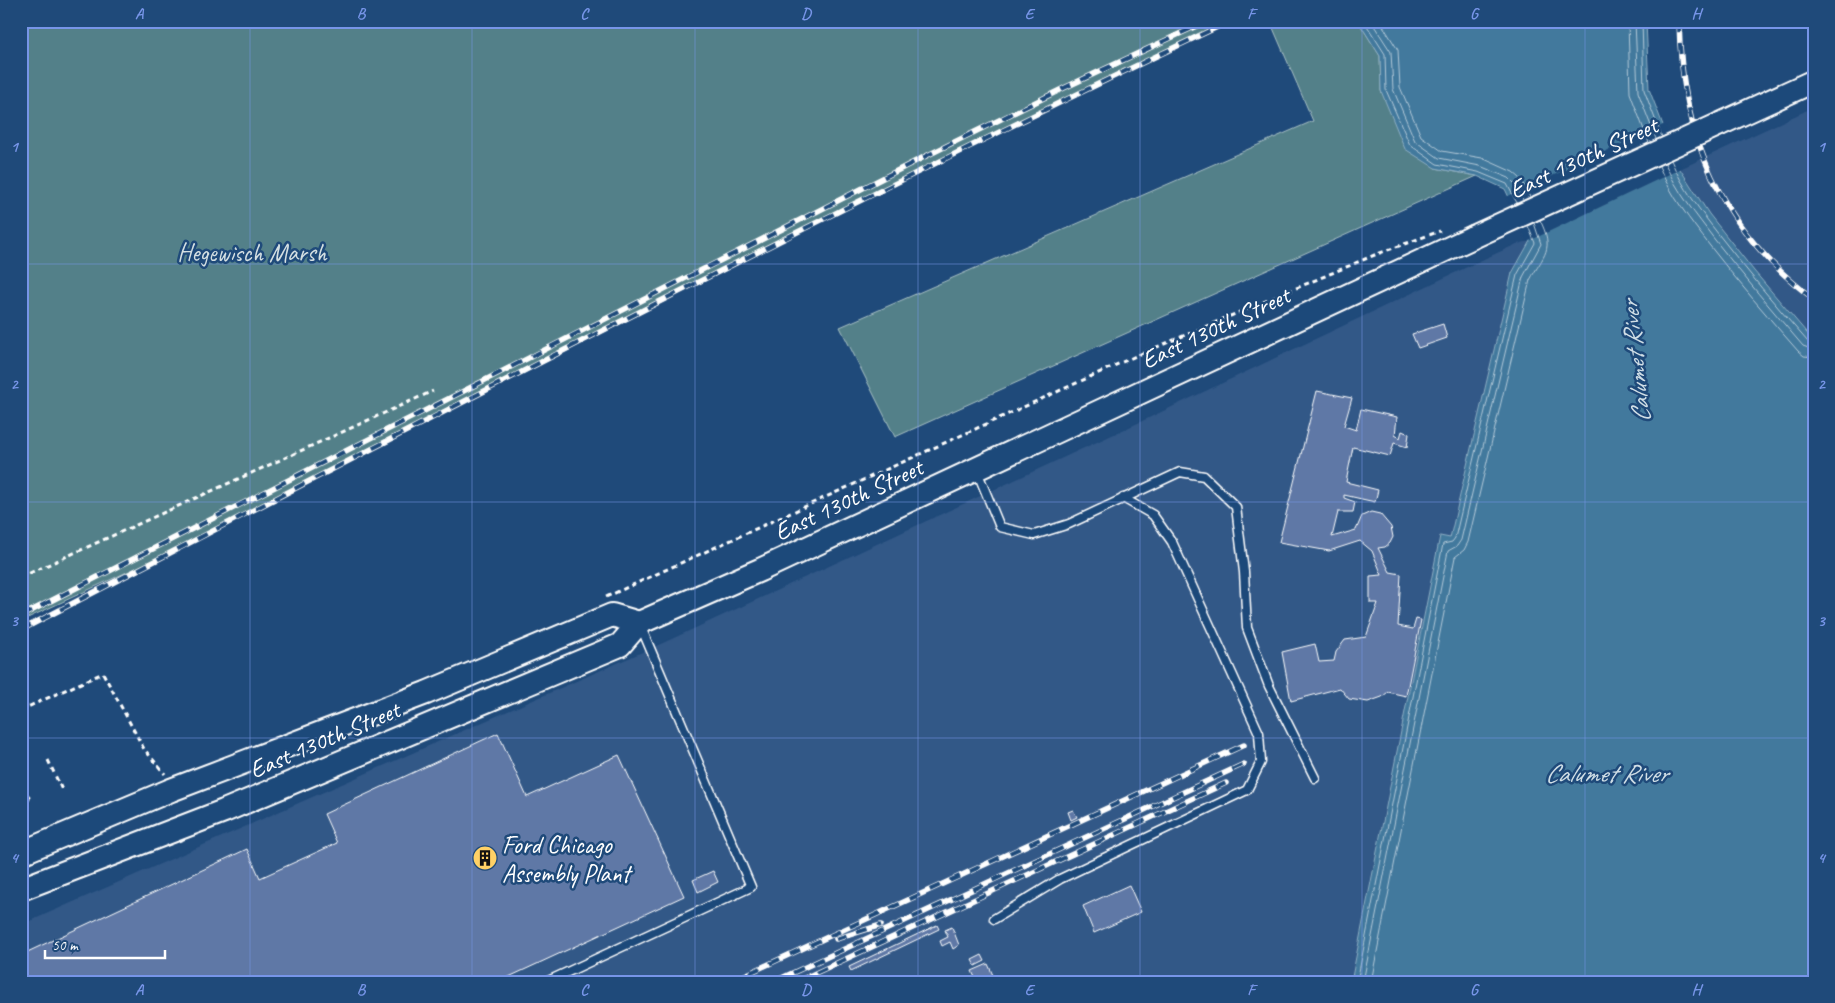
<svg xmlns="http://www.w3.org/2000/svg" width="1835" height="1003" viewBox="0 0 1835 1003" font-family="Caveat,sans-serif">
  <rect width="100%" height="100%" fill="#1f4a7a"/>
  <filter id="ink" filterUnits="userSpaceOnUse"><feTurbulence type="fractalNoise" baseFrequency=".02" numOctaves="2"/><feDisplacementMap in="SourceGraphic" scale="10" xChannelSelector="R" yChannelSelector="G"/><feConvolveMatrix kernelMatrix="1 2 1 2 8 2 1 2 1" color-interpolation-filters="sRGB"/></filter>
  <g filter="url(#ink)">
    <g fill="#325887">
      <polygon points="1814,107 1814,342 1754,271 1709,214 1680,169"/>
      <polygon points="1530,241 1512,273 1450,538 1440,536 1351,982 21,982 21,925 663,643 1138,423 1484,259 1517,244"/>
    </g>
    <g fill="#538089" stroke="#a9c0c4">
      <polygon points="21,21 1230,21 960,151 192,542 21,621"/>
      <polygon points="1270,21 1358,21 1380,56 1381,91 1435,168 1477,176 895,437 840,327 1313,121"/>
    </g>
    <polygon fill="#42799d" stroke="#8eafc4" points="1358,21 1646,21 1649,89 1680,169 1709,214 1754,271 1812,339 1814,982 1351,982 1440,536 1450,538 1512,273 1530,241 1505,189 1477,176 1435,168 1405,149 1381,91 1380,56"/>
    <polygon fill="#1f4a7a" points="1665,124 1682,168 1527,242 1506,197"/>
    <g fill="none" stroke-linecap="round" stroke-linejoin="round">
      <g stroke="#b3c9d8" stroke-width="1">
        <polyline points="1364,21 1385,54 1386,90 1410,145 1437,164 1478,172 1507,184 1517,203"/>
        <polyline points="1371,21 1391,52 1393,89 1415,141 1439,158 1480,166 1509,178 1515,184 1523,200"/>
        <polyline points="1380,21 1398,50 1400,87 1421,136 1442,151 1482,158 1513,172 1520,178 1530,197"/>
        <polyline points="1628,21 1630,93 1649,143"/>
        <polyline points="1635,21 1638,92 1656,139"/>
        <polyline points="1642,21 1644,90 1662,137"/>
        <path d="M1671 160C1682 187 1701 212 1719 235 1747 271 1777 307 1808 342L1814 343"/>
        <path d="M1665 163C1676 191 1697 216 1715 240 1743 276 1773 311 1803 346L1814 350"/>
        <path d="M1659 166C1670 195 1691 221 1710 246 1738 282 1768 317 1798 351L1804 356 1814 357"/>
        <polyline points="1357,982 1443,544 1452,542 1455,538 1517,275 1535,243 1528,226"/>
        <polyline points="1363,982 1448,551 1457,546 1461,540 1523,277 1541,244 1534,223"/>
        <path d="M1371 982 1455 557 1464 550 1468 542 1530 280C1544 254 1555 250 1540 220"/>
      </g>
    </g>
    <g fill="#5f78a6" stroke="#fff">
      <polygon points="1443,324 1447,338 1418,348 1412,334"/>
      <polygon points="1317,391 1352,398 1344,426 1356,430 1361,409 1397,417 1395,435 1400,438 1402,431 1409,434 1407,447 1394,443 1390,456 1353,447 1346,482 1378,490 1375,502 1344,495 1344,498 1355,502 1353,512 1338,512 1332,537 1356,530 1362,516 1371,512 1380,514 1391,527 1393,537 1390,543 1385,547 1378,548 1390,572 1401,574 1398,626 1413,629 1416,619 1421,620 1406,696 1388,692 1382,697 1368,702 1349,699 1340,688 1291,701 1282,652 1315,644 1319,662 1334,661 1336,652 1345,640 1366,637 1378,603 1370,603 1370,576 1382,575 1372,551 1360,541 1329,551 1279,542"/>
      <polygon points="498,733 527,797 619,755 684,896 498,982 21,982 21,955 247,849 260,878 337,843 324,814"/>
      <polygon points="1073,810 1077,817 1071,820 1068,812"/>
      <polygon points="713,871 718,882 698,892 693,880"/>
      <polygon points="1129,885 1141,912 1094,933 1083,906"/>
      <polygon points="937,925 939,929 851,971 849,967"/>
      <polygon points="952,927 959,945 953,949 950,942 942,946 940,941 948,937 945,930"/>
      <polygon points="982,955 985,961 975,966 972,960"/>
      <polygon points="988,964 996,982 977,982 972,971"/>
    </g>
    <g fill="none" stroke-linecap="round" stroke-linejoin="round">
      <defs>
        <g id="lane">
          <polyline points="977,471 1000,527 1034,535 1069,524 1180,472 1204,476 1236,507 1244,572 1247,628 1269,686 1315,778"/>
          <polyline points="21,799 25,798"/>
          <polyline points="994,919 1060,879 1247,790 1261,762 1259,733 1172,542 1153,515 1123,498"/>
          <polyline points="546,982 751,887 641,627"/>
        </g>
        <g id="secondary">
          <polyline points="1720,124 1814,81"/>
          <polyline points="21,853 171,790 426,693 612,615 639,623"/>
          <polyline points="21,889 224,811 620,645 639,623 760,570 1473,237"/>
        </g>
      </defs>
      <use href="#lane" stroke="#fff" stroke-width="11"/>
      <use href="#secondary" stroke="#fff" stroke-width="26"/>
      <g stroke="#fff" stroke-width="3" stroke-dasharray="5 4" stroke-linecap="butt">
        <polyline points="21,577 433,391"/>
        <polyline points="606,597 1138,355 1377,254 1440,231"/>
        <polyline points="21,710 103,673 144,749 165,774"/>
        <polyline points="48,760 62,790"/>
      </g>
      <use href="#lane" stroke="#1f4a7a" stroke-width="8"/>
      <use href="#secondary" stroke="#1f4a7a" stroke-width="22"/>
      <defs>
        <g id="rail">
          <path d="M1679 21C1681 135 1720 230 1814 299"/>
          <polyline points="21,616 928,155 1064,88 1207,21"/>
          <path d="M21 630C422 423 822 214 1230 21"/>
          <polyline points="836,939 881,925"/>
          <polyline points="730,982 1244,745"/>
          <polyline points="773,982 1244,764"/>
          <polyline points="796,982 1226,783"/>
        </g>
      </defs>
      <use href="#rail" stroke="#fff" stroke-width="5.5"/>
      <use href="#rail" stroke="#1f4a7a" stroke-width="4" stroke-dasharray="11" stroke-linecap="butt"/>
      <defs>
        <polyline id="secondary-bridge" points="1473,237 1720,124"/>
      </defs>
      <use href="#secondary-bridge" stroke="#fff" stroke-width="26" stroke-linecap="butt"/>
      <use href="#secondary-bridge" stroke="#1f4a7a" stroke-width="22"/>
    </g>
  </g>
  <path fill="none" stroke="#7795e8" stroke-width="1" stroke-opacity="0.55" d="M250 21V982M472 21V982M695 21V982M918 21V982M1140 21V982M1362 21V982M1585 21V982M21 264H1814M21 502H1814M21 738H1814"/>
  <defs>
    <symbol id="building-disc" viewBox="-11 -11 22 22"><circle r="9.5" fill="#ffd166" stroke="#1f4a7a"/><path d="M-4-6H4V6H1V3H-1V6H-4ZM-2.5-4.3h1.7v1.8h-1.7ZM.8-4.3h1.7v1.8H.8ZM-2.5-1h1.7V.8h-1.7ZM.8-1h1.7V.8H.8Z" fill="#111"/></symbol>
  </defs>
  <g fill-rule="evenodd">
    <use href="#building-disc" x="471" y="844" width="28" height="28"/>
  </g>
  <g text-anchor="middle" stroke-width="5" stroke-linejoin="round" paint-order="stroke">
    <g font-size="25" fill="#fff" stroke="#1f4a7a">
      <text transform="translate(1583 157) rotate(-25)" y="9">East 130th Street</text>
      <text transform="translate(1215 327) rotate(-25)" y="9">East 130th Street</text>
      <text transform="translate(848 499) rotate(-25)" y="9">East 130th Street</text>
      <text transform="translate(324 739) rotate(-23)" y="9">East 130th Street</text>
    </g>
    <g font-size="25" fill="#d4dfe2" stroke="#1f4a7a">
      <text x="252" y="261">Hegewisch Marsh</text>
    </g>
    <g font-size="25" fill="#fff" stroke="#1f4a7a" text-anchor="start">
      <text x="502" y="853">Ford Chicago<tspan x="502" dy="29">Assembly Plant</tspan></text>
    </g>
    <g font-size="26" font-style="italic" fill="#d0dee6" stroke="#1f4a7a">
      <text transform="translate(1635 362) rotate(-96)" y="9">Calumet River</text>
      <text x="1606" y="782">Calumet River</text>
    </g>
  </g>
  <rect width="1835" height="1003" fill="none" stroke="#1f4a7a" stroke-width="55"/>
  <path d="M45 950v8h120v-8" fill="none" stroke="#ffffff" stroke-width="2.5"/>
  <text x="52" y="950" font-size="15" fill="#ffffff" stroke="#1f4a7a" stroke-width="4" paint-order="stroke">50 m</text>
  <rect x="28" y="28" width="1780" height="948" fill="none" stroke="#7795e8" stroke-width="2"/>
  <g font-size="16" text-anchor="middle" font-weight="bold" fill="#7795e8">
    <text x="139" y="19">A</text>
    <text x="361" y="19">B</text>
    <text x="584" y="19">C</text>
    <text x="806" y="19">D</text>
    <text x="1029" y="19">E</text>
    <text x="1251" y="19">F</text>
    <text x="1474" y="19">G</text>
    <text x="1696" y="19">H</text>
    <text x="14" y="152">1</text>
    <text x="1821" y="152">1</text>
    <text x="14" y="389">2</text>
    <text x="1821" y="389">2</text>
    <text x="14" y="626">3</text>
    <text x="1821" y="626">3</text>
    <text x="14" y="863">4</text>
    <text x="1821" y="863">4</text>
    <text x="139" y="995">A</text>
    <text x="361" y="995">B</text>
    <text x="584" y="995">C</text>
    <text x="806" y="995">D</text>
    <text x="1029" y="995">E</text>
    <text x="1251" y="995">F</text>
    <text x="1474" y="995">G</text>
    <text x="1696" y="995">H</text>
  </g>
</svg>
